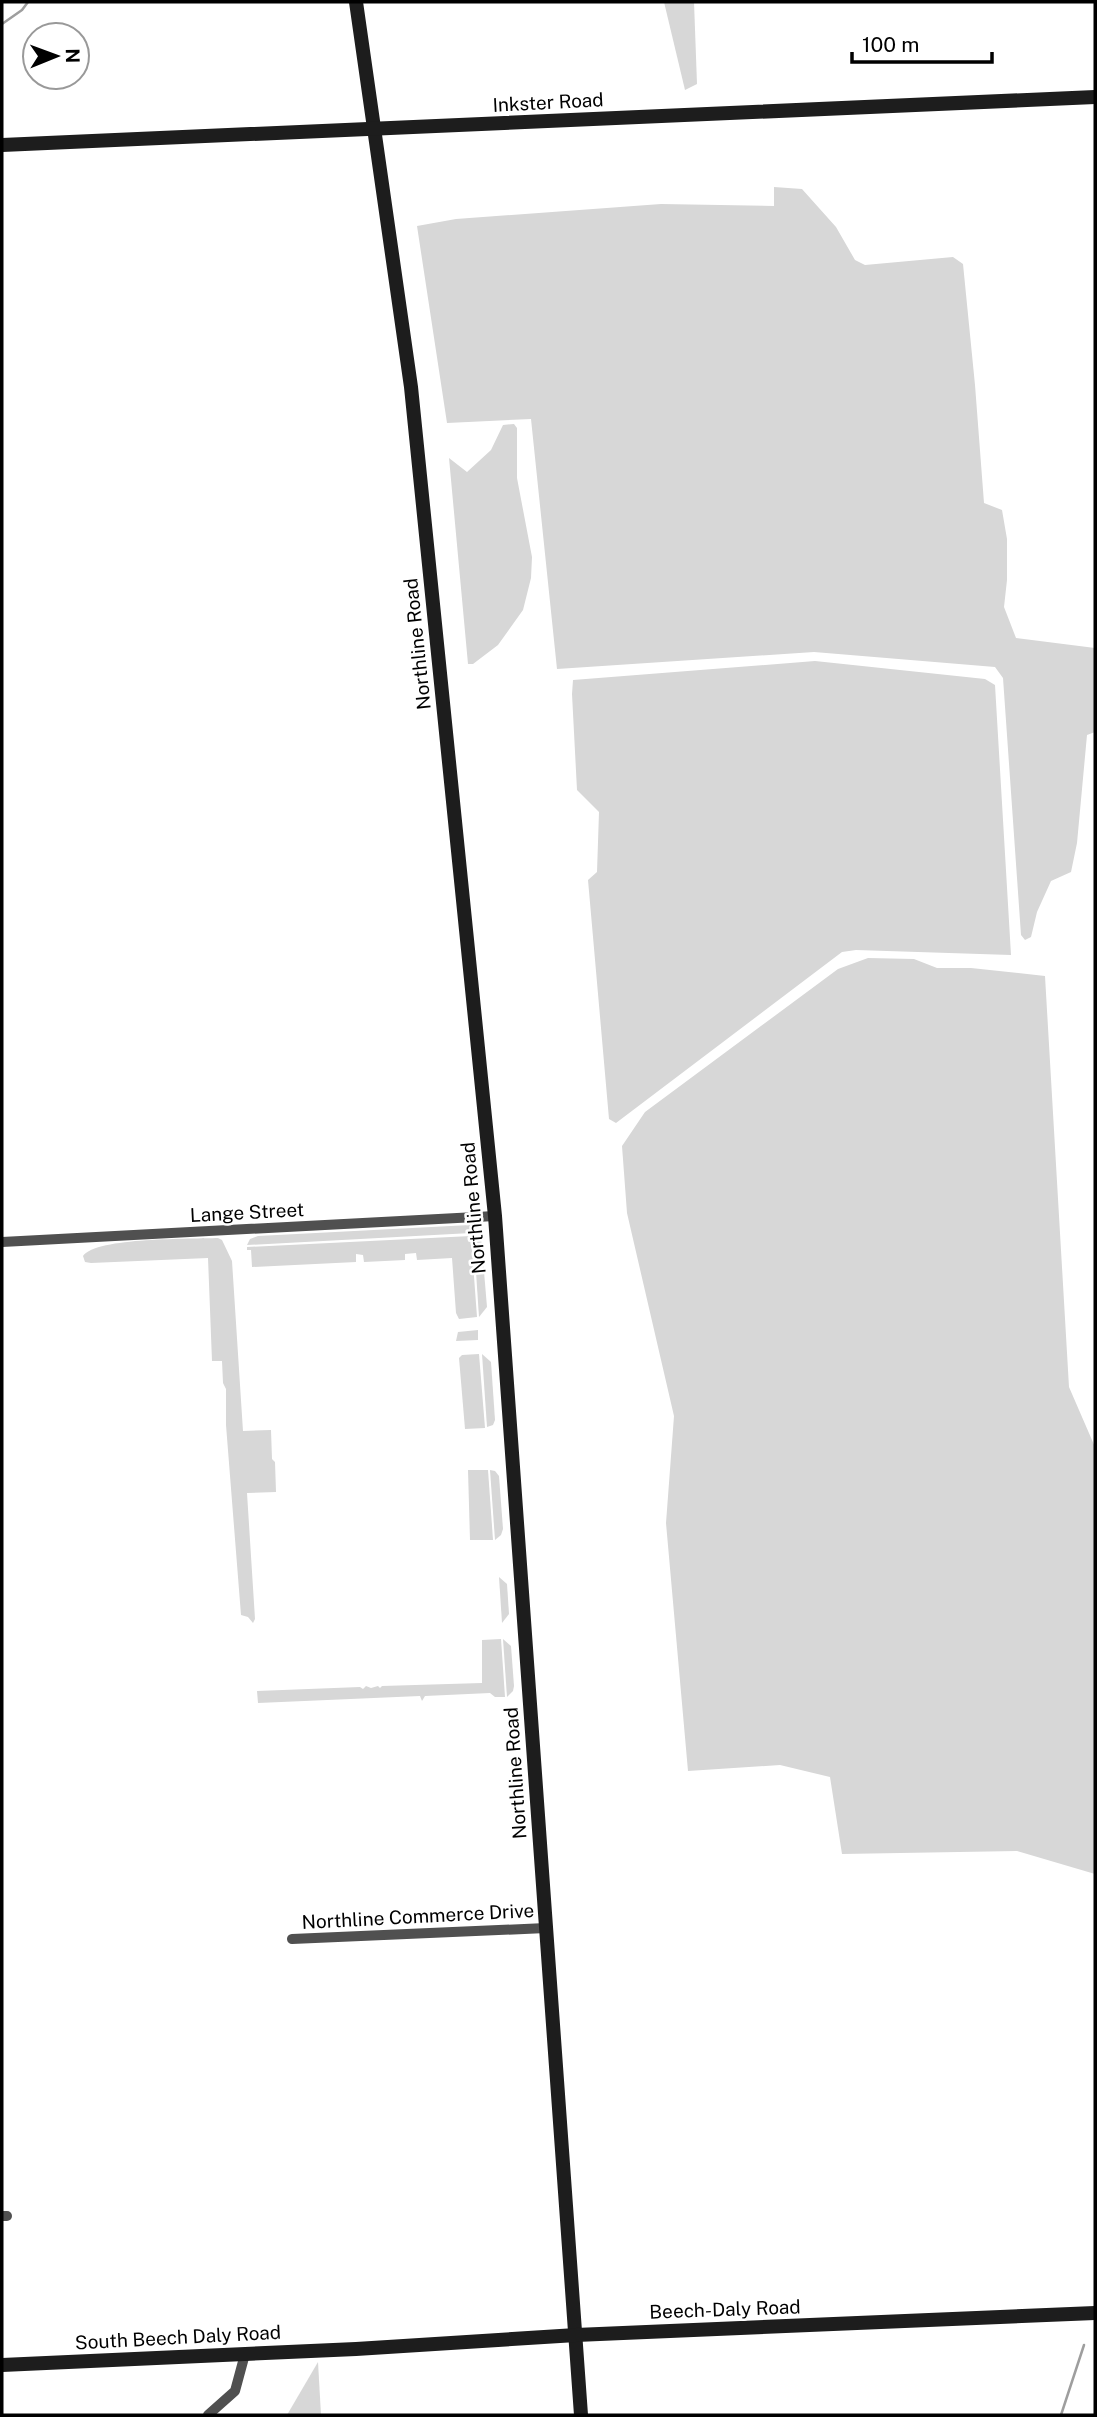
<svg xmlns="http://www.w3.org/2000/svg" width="1097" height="2417" viewBox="0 0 1097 2417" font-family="'Public Sans',sans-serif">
  <rect width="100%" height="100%" fill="#fff"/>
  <g fill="#d7d7d7">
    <polygon points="664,2 694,2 697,84 685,90"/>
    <polygon points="774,187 802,189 836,227 855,260 865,265 953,257 963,264 975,385 984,503 1002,510 1007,539 1007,580 1004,607 1016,638 1095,648 1095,732 1087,735 1077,843 1071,872 1051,881 1037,912 1031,937 1025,940 1021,935 1003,678 995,667 814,652 557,669 531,419 447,423 417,226 456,219 661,204 774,206"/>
    <polygon points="514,424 517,428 517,478 532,557 531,578 523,610 498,645 473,664 468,664 449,458 467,472 491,450 503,425"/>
    <polygon points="815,661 985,679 995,685 1011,955 856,950 842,952 616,1123 609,1119 588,880 597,872 599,812 577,790 572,694 573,680"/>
    <polygon points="868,958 914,959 937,968 971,968 1045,976 1069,1387 1095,1447 1095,1874 1017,1851 842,1854 830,1777 780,1765 688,1771 666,1523 674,1416 627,1213 622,1146 645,1112 838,969"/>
    <polygon points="470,1225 471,1233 247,1245 250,1239 258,1236"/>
    <polygon points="473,1226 479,1230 481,1236 487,1307 479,1317"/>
    <polygon points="471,1236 477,1317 459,1319 456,1313 452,1258 417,1260 416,1253 405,1254 405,1260 364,1262 363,1255 356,1254 356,1262 252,1267 251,1250 247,1250 247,1247"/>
    <path d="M218 1238 222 1240 232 1261 243 1431 271 1430 272 1459 275 1462 276 1492 247 1493 255 1619 253 1623 248 1617 241 1615 226 1425V1389L223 1383 222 1361H212L208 1258 91 1263 85 1262 83 1256C96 1237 193 1239 218 1238Z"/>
    <polygon points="478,1330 478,1340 456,1341 458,1332"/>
    <polygon points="479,1354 485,1428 465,1429 459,1358 462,1355"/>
    <polygon points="482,1354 491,1362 495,1420 493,1425 487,1427"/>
    <polygon points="471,1470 488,1470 493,1540 470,1540 468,1470"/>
    <polygon points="490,1470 495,1471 499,1476 503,1529 501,1535 495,1540"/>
    <polygon points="499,1577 507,1584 509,1614 502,1623"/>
    <polygon points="501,1639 505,1697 495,1697 490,1693 425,1696 422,1701 420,1696 258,1703 257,1691 360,1687 363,1689 366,1686 371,1688 378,1686 380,1688 382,1686 482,1683 482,1640"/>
    <polygon points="503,1639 511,1646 514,1686 513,1691 507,1697"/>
    <polygon points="318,2362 321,2415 287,2415"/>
  </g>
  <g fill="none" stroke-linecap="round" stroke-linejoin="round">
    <g stroke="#9e9e9e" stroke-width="2.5">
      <polyline points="2,24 22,10 28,2"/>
      <polyline points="1061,2415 1084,2345"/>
    </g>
    <g stroke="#505050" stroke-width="10">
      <polyline points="2,1242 495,1216"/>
      <polyline points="292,1939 546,1928"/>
      <polyline points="2,2216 7,2216"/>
      <polyline points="208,2415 235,2391 245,2354"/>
    </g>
    <g stroke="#1d1d1d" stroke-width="14">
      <polyline points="356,2 411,387 495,1216 581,2415"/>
      <polyline points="2,145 1095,97"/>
      <polyline points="2,2365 356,2349 576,2335 1095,2313"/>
    </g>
  </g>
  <g text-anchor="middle" stroke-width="5" stroke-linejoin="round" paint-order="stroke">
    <g font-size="19" fill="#000" stroke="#fff">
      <text transform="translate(548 102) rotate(-3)" y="7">Inkster Road</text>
      <text transform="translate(417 644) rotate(-96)" y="7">Northline Road</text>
      <text transform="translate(473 1208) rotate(-95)" y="7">Northline Road</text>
      <text transform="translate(247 1212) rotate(-3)" y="7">Lange Street</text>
      <text transform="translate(515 1773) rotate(-94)" y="7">Northline Road</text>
      <text transform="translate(418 1916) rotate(-3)" y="7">Northline Commerce Drive</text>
      <text transform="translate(725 2309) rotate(-2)" y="7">Beech-Daly Road</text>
      <text transform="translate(178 2337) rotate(-3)" y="7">South Beech Daly Road</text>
    </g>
  </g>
  <rect width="1097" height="2417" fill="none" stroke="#000000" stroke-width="7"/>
  <g transform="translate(56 56) rotate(89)"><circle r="33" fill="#ffffff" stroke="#999999" stroke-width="2"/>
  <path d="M0-5L12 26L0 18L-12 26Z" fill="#000000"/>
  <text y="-10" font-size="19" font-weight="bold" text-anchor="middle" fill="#000000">N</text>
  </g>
  <path d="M852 52v10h140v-10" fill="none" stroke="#000000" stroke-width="3.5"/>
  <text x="862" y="52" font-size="21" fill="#000000" stroke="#ffffff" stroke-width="5" paint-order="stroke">100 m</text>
</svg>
